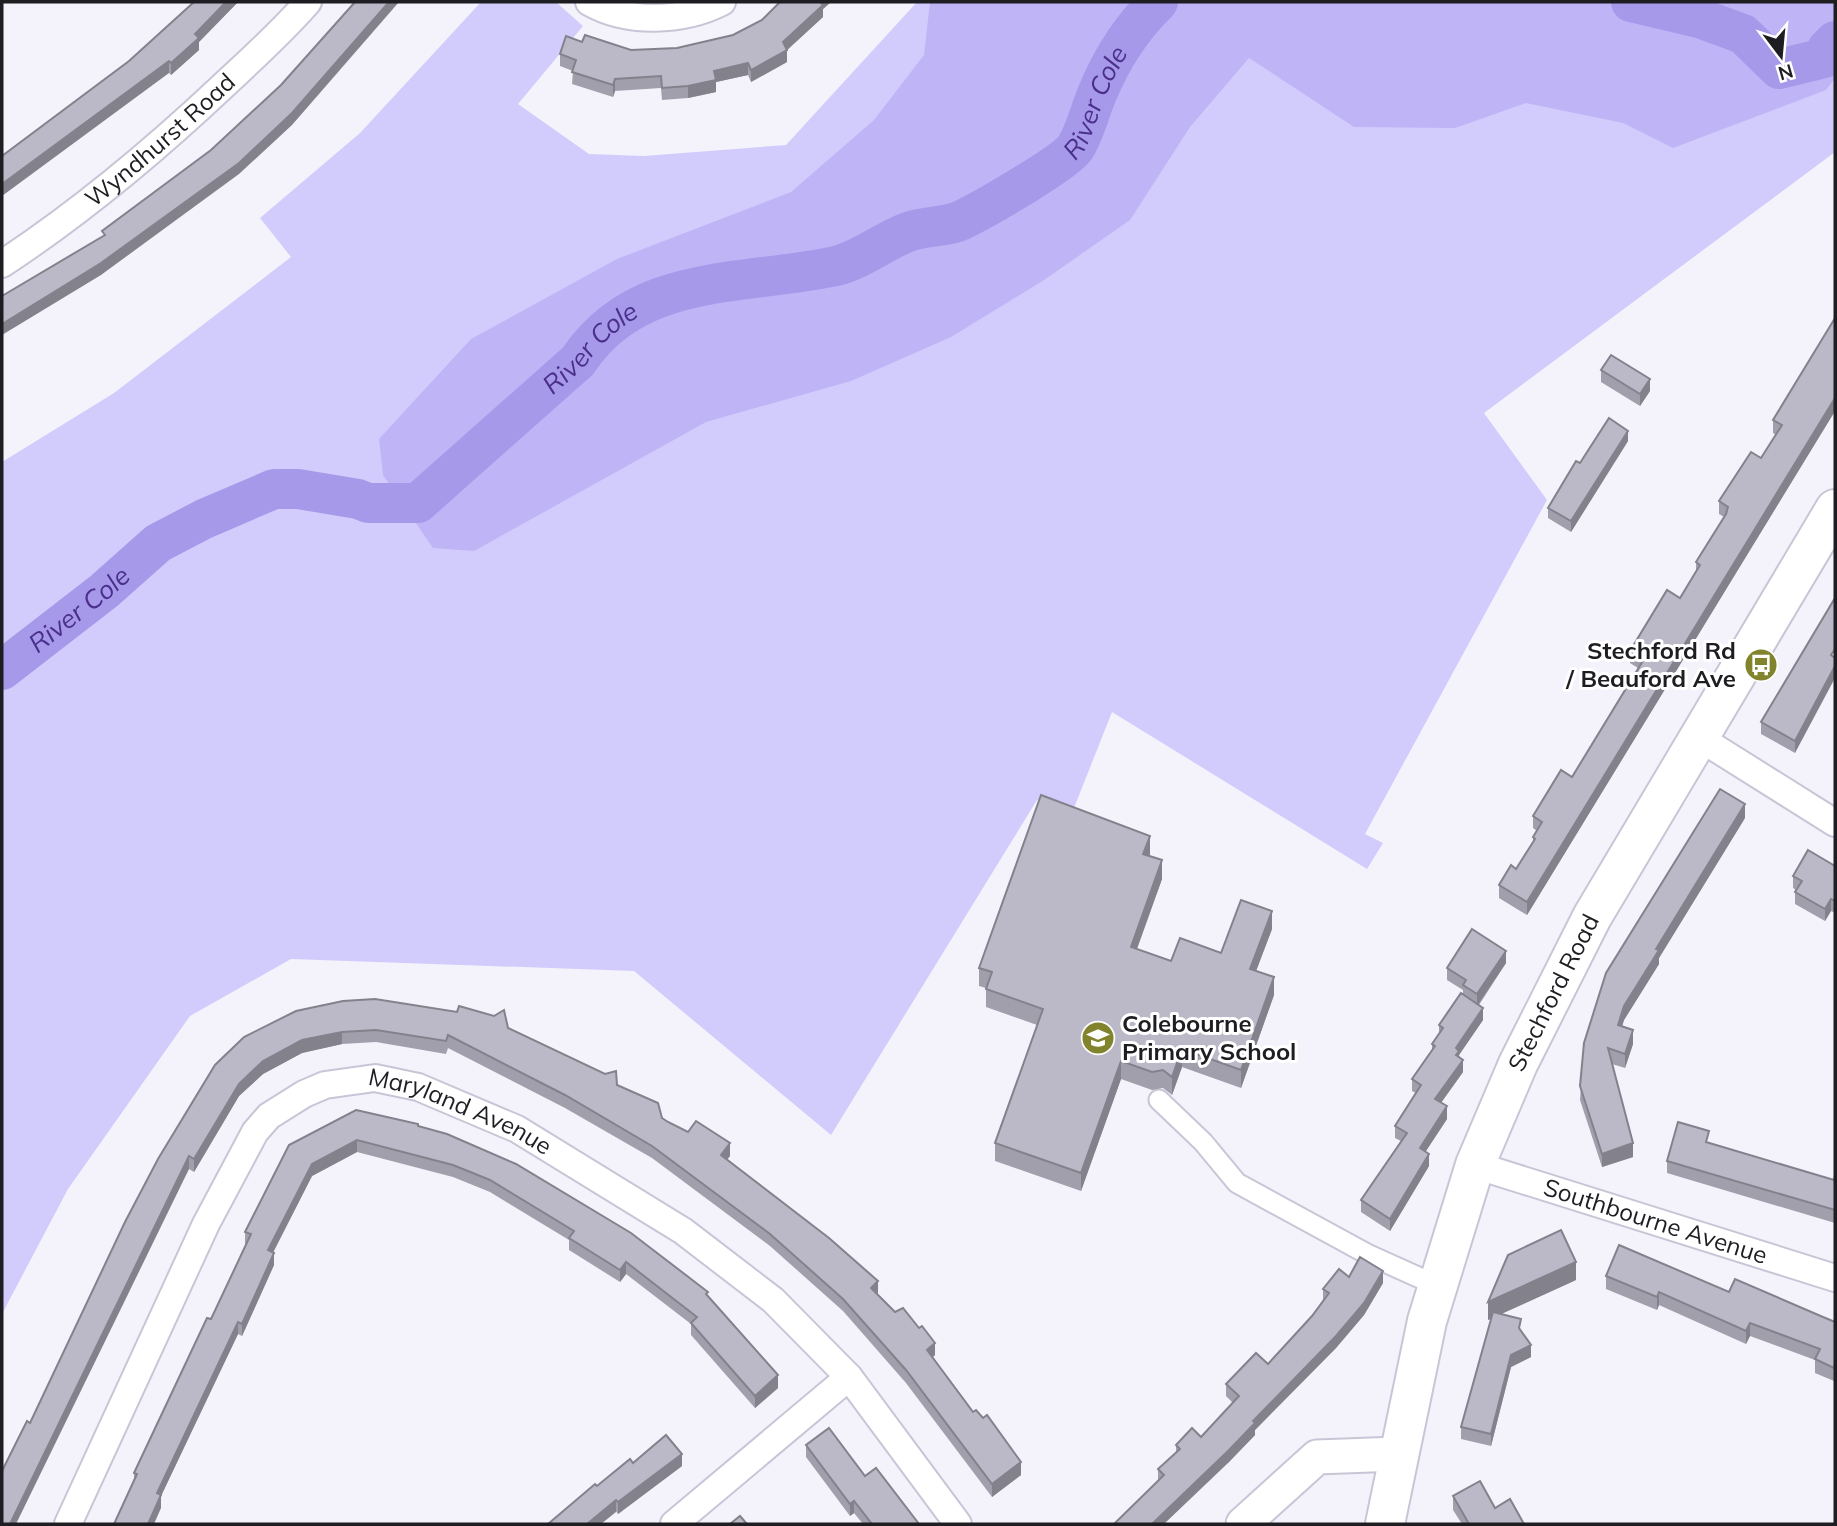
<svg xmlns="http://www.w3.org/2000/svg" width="1837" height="1526" viewBox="0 0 1837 1526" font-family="Mulish,sans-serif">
  <rect width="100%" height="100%" fill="#f4f3fc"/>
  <polygon fill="#d2ccfc" points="481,2 556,2 583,26 518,104 589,154 644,156 786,145 917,2 1835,2 1835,152 1484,413 1547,500 1365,834 1383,843 1367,869 1112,712 1072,813 1037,800 831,1135 634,971 291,959 190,1016 68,1189 2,1314 2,462 114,393 291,257 260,218 360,133"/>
  <polygon fill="#beb4f6" points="930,2 1835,2 1835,78 1826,90 1673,148 1623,123 1526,103 1455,128 1354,127 1249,58 1190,127 1130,220 1044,280 951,337 851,381 706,422 474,551 433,548 383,475 379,439 471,339 617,259 791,192 874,120 924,55"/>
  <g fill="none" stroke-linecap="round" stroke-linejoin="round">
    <g stroke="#a799ea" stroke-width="40">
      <polyline points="1631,2 1699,18 1743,34 1779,69 1824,58 1827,49 1835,41"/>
      <path id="s1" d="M2 670 104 591 158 543 204 519 274 489H298L358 499 368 503H418L578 361C637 272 743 286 836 266 861 260 884 241 908 232 925 225 947 228 964 219 986 208 1063 164 1075 148 1085 133 1090 110 1097 94 1111 60 1132 27 1158 2"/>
    </g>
    <defs>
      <polyline id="pedestrian" points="1159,1100 1203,1142 1237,1183 1369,1255 1438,1286"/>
      <g id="minor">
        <path d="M589 2C627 24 683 22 722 2"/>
        <path id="s2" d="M2 264C81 212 155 150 224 85 253 58 282 32 308 2"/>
        <polyline points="1698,737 1835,823"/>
        <path id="s3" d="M1475 1165 1835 1278"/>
        <path id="s4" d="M68 1524 206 1224 255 1132 269 1116 304 1094 325 1085 375 1078 418 1087 517 1129 683 1231 773 1300 849 1377 958 1524"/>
        <polyline points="674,1524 849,1377"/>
      </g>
      <polyline id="tertiary" points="1243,1524 1317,1457 1398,1454"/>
      <g id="secondary">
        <path id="s5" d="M1385 1524 1427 1321 1475 1165 1518 1064 1592 917 1835 509"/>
      </g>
    </defs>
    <use href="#pedestrian" stroke="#c8c6d6" stroke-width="23"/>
    <use href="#minor" stroke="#c8c6d6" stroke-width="30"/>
    <use href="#tertiary" stroke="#c8c6d6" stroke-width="37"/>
    <use href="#secondary" stroke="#c8c6d6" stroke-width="42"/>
    <use href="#pedestrian" stroke="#fff" stroke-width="19"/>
    <use href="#minor" stroke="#fff" stroke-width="26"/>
    <use href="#tertiary" stroke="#fff" stroke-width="33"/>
    <use href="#secondary" stroke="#fff" stroke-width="38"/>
  </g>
  <g fill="#a19fac">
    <polygon points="194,2 238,2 199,42 199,50 171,75 169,73 129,61"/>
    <polygon points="780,2 831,2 823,9 823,17 787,50 787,62 751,82 748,75 716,82 716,92 688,98 662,100 661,88 615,91 613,97 572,84 573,71 560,66 560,54 582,42 631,50 677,48 733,35 762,20"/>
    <polygon points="1601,370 1650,391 1640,406 1601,382"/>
    <polygon points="1835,411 1527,915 1499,898 1499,885 1516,869 1533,842 1533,837 1537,831 1533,828 1533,816 1572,777 1638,668 1630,663 1630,651 1680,598 1696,573 1696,562 1724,517 1719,514 1719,501 1761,458 1776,435 1773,433 1773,420"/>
    <polygon points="1628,441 1571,532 1548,518 1548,508 1580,463"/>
    <polygon points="1835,598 1795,753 1761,734 1761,722"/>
    <polygon points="1745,818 1659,958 1659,964 1624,1020 1622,1027 1633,1044 1625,1068 1612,1064 1633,1157 1602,1167 1580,1100 1584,1043"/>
    <polygon points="1150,854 1149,856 1162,879 1137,949 1171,961 1221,953 1272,929 1256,971 1274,995 1241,1088 1182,1067 1172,1095 1163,1088 1152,1090 1121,1079 1081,1191 995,1161 995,1143 1037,1025 986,1007 986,988 979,986 979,968"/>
    <polygon points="1835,866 1835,913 1831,911 1825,921 1795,904 1795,892 1796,890 1793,888 1793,876"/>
    <polygon points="1506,963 1479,1005 1483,1020 1459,1055 1463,1072 1441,1103 1447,1119 1426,1151 1429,1166 1390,1231 1361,1212 1361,1200 1401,1141 1395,1138 1395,1126 1416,1093 1412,1091 1412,1079 1432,1051 1432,1044 1439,1035 1439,1025 1463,994 1463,990 1447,980 1447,968"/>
    <polygon points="296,1011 508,1028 617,1085 668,1122 730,1156 727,1159 877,1294 935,1355 933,1357 1021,1475 992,1497 906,1383 843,1311 770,1246 652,1158 565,1108 448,1048 446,1054 376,1042 342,1044 302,1053 263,1074 239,1096 194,1172 189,1169 30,1423 125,1222"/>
    <polygon points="418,1126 708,1296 778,1388 755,1408 691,1335 691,1324 626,1274 620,1282 569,1250 569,1240 490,1192 453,1177 357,1152 312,1176 273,1253 274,1265 242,1336 238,1334 161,1496 161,1508 134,1481 134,1473 211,1319 246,1244 245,1244 245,1232 289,1145"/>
    <polygon points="1709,1143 1834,1180 1835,1176 1835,1223 1667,1173 1667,1161"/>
    <polygon points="1606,1276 1729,1292 1835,1322 1834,1381 1815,1373 1815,1360 1750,1336 1746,1344 1659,1305 1657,1310 1606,1289"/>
    <polygon points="1349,1277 1383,1283 1364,1315 1336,1348 1255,1430 1255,1435 1228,1463 1158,1481 1158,1469 1176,1453 1176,1445 1201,1437 1233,1403 1226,1396 1226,1384 1268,1364 1312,1316 1323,1301 1323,1289"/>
    <polygon points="1576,1280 1501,1314 1521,1332 1531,1357 1511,1367 1491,1446 1461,1439 1461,1427 1491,1319 1488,1320 1488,1302"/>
    <polygon points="806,1445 865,1476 919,1524 863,1524 854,1513 850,1516 806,1457"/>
    <polygon points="633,1463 682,1466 618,1514 597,1486"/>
    <polygon points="1453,1496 1495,1508 1524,1524 1462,1524 1453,1510"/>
  </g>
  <g fill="#83828c">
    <polygon points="226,2 238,2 199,42 199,50 171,75 171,63 195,34"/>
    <polygon points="389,2 399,2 292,125 239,174 101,275 2,335 2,324"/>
    <polygon points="819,2 831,2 823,9 823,17 786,51 787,50 787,62 751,82 751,70 783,42"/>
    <polygon points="169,61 169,73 2,196 2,184"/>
    <polygon points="748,63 748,75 716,82 716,92 688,98 688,86 714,71"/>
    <polygon points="615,79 615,91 613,97 613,85"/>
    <polygon points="1650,379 1650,391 1640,406 1640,394"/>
    <polygon points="1835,398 1835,411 1527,915 1527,902"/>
    <polygon points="1628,431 1628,441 1571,532 1571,521"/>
    <polygon points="1835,666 1835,678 1795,753 1795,741"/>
    <polygon points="1745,804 1745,818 1659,958 1659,964 1624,1020 1618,1039 1618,1025 1624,1006 1656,949"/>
    <polygon points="1150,836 1150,854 1143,872 1143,854"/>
    <polygon points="1162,860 1162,879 1131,965 1131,947"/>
    <polygon points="1831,899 1831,911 1825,921 1825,909"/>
    <polygon points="1272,911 1272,929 1250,987 1250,969"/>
    <polygon points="1506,951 1506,963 1477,1006 1477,994"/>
    <polygon points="1274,977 1274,995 1241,1088 1241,1070"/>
    <polygon points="1483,1008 1483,1020 1459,1055 1459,1063 1456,1067 1456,1048"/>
    <polygon points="1633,1030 1633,1044 1625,1068 1625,1054"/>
    <polygon points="342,1032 342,1044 302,1053 263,1074 239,1096 194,1172 194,1159 239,1084 263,1061 302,1040"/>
    <polygon points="1182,1049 1182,1067 1172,1095 1172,1077"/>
    <polygon points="1463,1060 1463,1072 1435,1111 1435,1099"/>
    <polygon points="1121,1061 1121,1079 1081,1191 1081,1173"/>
    <polygon points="1447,1106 1447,1119 1420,1160 1420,1148"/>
    <polygon points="357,1140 357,1152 312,1176 268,1262 268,1250 312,1164"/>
    <polygon points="730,1143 730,1156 721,1167 721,1155"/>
    <polygon points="1633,1143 1633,1157 1602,1167 1602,1154"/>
    <polygon points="1429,1154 1429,1166 1390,1231 1390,1219"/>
    <polygon points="189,1156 189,1169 16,1524 10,1524"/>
    <polygon points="274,1253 274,1265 242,1336 242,1324"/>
    <polygon points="626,1262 626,1274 620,1282 620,1270"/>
    <polygon points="1576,1262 1576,1280 1488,1320 1488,1302"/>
    <polygon points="1383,1271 1383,1283 1364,1315 1336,1348 1255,1430 1255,1435 1228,1463 1164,1524 1152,1524"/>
    <polygon points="878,1281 878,1294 871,1288"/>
    <polygon points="1659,1292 1659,1305 1657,1310 1657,1297"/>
    <polygon points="238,1322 238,1334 161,1496 161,1508 154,1524 148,1524 157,1493"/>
    <polygon points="1750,1323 1750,1336 1746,1344 1746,1331"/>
    <polygon points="935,1343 935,1355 927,1362 927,1350"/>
    <polygon points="1531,1345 1531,1357 1511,1367 1491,1446 1491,1434 1511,1355"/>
    <polygon points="1835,1363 1835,1376 1834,1381 1834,1368"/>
    <polygon points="778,1375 778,1388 755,1408 755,1396"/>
    <polygon points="682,1454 682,1466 618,1514 618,1502"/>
    <polygon points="1021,1462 1021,1475 992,1497 992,1484"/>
    <polygon points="616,1500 616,1512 601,1524 587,1524"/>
    <polygon points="854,1501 854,1513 850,1516 850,1504"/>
  </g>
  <g fill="#bbb9c8" stroke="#83828c" stroke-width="2">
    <polygon points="194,2 226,2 195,34 199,38 171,63 169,61 2,184 2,156 129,61"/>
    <polygon points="355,2 389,2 292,113 239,163 101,263 2,324 2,296 105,235 102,231 211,150 281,85"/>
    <polygon points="780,2 820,2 823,5 783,42 787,50 751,70 748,63 714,71 716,80 688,86 662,88 661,76 615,79 613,85 572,72 576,60 560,54 566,36 582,42 585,35 631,50 677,48 733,35 762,20"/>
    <polygon points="1835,318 1835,398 1527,902 1499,885 1511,865 1516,869 1535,839 1533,837 1542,822 1533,816 1561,770 1572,777 1644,659 1630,651 1667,590 1680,598 1700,565 1696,562 1726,514 1728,507 1719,501 1751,452 1761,458 1782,425 1773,420"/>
    <polygon points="1611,355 1650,379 1640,394 1601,370"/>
    <polygon points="1609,418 1628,431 1571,521 1548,508 1576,461 1580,463"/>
    <polygon points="1835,598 1835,649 1831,655 1835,658 1835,666 1795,741 1761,722"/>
    <polygon points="1720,789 1745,804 1656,949 1659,950 1624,1006 1618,1025 1633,1030 1625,1054 1608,1048 1633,1143 1602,1154 1580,1086 1584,1043 1606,973"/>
    <polygon points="1041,795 1150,836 1143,854 1162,860 1131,947 1171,961 1180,938 1221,953 1241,900 1272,911 1250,969 1274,977 1241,1070 1182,1049 1172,1077 1163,1070 1152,1072 1121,1061 1081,1173 995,1143 1043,1009 986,989 992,972 979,968"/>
    <polygon points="1808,850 1835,866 1835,901 1831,899 1825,909 1795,892 1802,881 1793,876"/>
    <polygon points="1472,929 1506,951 1477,994 1463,985 1466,980 1447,968"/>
    <polygon points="1461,993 1483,1008 1456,1048 1459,1051 1456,1055 1463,1060 1435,1099 1447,1106 1420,1148 1429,1154 1390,1219 1361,1200 1407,1133 1395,1126 1421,1085 1412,1079 1435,1046 1432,1044 1443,1028 1439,1025"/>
    <polygon points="375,999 457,1012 459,1006 494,1016 504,1010 508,1028 605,1074 616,1071 617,1085 658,1103 662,1118 668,1122 688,1132 696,1121 730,1143 721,1155 829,1238 878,1281 871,1288 895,1312 903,1308 919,1328 922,1326 935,1343 927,1350 973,1412 976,1410 983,1418 987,1415 1021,1462 992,1484 906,1370 843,1299 770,1234 652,1146 565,1095 448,1035 446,1041 376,1030 342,1032 302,1040 263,1061 239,1084 194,1159 189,1156 10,1524 2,1524 2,1471 27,1421 30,1423 125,1222 158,1159 215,1065 244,1037 296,1011 343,1001"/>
    <polygon points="356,1110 418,1124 418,1126 447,1134 516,1164 631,1233 708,1292 706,1294 778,1375 755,1396 691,1323 697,1317 626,1262 620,1270 569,1238 574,1231 490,1180 453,1165 357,1140 312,1164 268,1250 274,1253 242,1324 238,1322 157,1493 161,1495 148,1524 114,1524 137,1474 134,1473 207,1318 211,1319 251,1234 245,1232 289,1145"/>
    <polygon points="1678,1122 1709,1131 1706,1142 1834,1180 1835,1176 1835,1210 1667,1161"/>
    <polygon points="1561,1230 1576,1262 1488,1302 1508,1255"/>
    <polygon points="1619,1245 1729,1292 1735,1279 1823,1317 1835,1322 1835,1363 1834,1368 1815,1359 1820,1349 1750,1323 1746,1331 1659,1292 1657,1297 1606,1276"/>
    <polygon points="1360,1257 1383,1271 1364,1303 1336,1336 1253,1421 1255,1423 1228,1451 1152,1524 1114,1524 1164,1475 1158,1469 1180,1449 1176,1445 1192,1428 1201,1437 1239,1396 1226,1384 1256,1353 1268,1364 1312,1316 1329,1293 1323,1289 1339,1269 1349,1277"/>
    <polygon points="1493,1312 1521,1319 1519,1328 1531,1345 1511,1355 1491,1434 1461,1427"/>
    <polygon points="829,1428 865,1476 876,1468 919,1524 872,1524 854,1501 850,1504 806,1445"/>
    <polygon points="666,1435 682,1454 618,1502 616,1500 587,1524 548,1524 595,1484 597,1486 630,1459 633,1463"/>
    <polygon points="1480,1481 1495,1508 1510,1499 1524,1524 1469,1524 1453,1496"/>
    <polygon points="740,1516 747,1524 730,1524"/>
  </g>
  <defs>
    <symbol id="bus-disc" viewBox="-11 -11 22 22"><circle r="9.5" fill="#81832d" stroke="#fff"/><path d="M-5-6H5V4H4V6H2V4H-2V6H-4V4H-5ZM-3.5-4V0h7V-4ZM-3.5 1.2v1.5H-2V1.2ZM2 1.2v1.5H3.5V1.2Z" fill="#fff"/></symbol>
    <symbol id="school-disc" viewBox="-11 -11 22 22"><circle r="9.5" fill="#81832d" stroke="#fff"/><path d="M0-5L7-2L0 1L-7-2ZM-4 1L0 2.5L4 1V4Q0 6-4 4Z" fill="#fff"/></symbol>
  </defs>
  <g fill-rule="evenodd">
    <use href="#bus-disc" x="1742" y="646" width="38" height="38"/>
    <use href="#school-disc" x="1079" y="1019" width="38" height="38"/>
  </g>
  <g text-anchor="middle" stroke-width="6" stroke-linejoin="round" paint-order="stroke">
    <g font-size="24" fill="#1d1d22" stroke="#fff">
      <text dy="8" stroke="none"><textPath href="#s2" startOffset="201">Wyndhurst Road</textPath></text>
      <text dy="8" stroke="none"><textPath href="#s5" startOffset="560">Stechford Road</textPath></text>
      <text dy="8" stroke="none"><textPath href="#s4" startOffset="662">Maryland Avenue</textPath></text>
      <text dy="8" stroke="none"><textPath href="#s3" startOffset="189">Southbourne Avenue</textPath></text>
    </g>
    <g font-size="24" font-weight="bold" fill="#1d1d22" stroke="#fff" text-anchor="end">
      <text x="1736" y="659">Stechford Rd<tspan x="1736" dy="28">/ Beauford Ave</tspan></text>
      <text x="1122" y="1032" text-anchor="start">Colebourne<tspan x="1122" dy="28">Primary School</tspan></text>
    </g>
    <g font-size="26" font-style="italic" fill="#4a308c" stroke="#fff">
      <text dy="9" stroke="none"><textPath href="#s1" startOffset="1293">River Cole</textPath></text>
      <text dy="9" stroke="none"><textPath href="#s1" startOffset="707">River Cole</textPath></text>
      <text dy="9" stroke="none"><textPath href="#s1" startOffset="98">River Cole</textPath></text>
    </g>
  </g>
  <rect width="1837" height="1526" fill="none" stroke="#1d1d22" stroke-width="7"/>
  <g transform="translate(1781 56) rotate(164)" stroke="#ffffff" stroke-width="5" paint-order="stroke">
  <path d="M0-5L12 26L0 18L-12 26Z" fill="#1d1d22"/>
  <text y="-10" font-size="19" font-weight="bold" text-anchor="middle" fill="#1d1d22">N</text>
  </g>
</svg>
